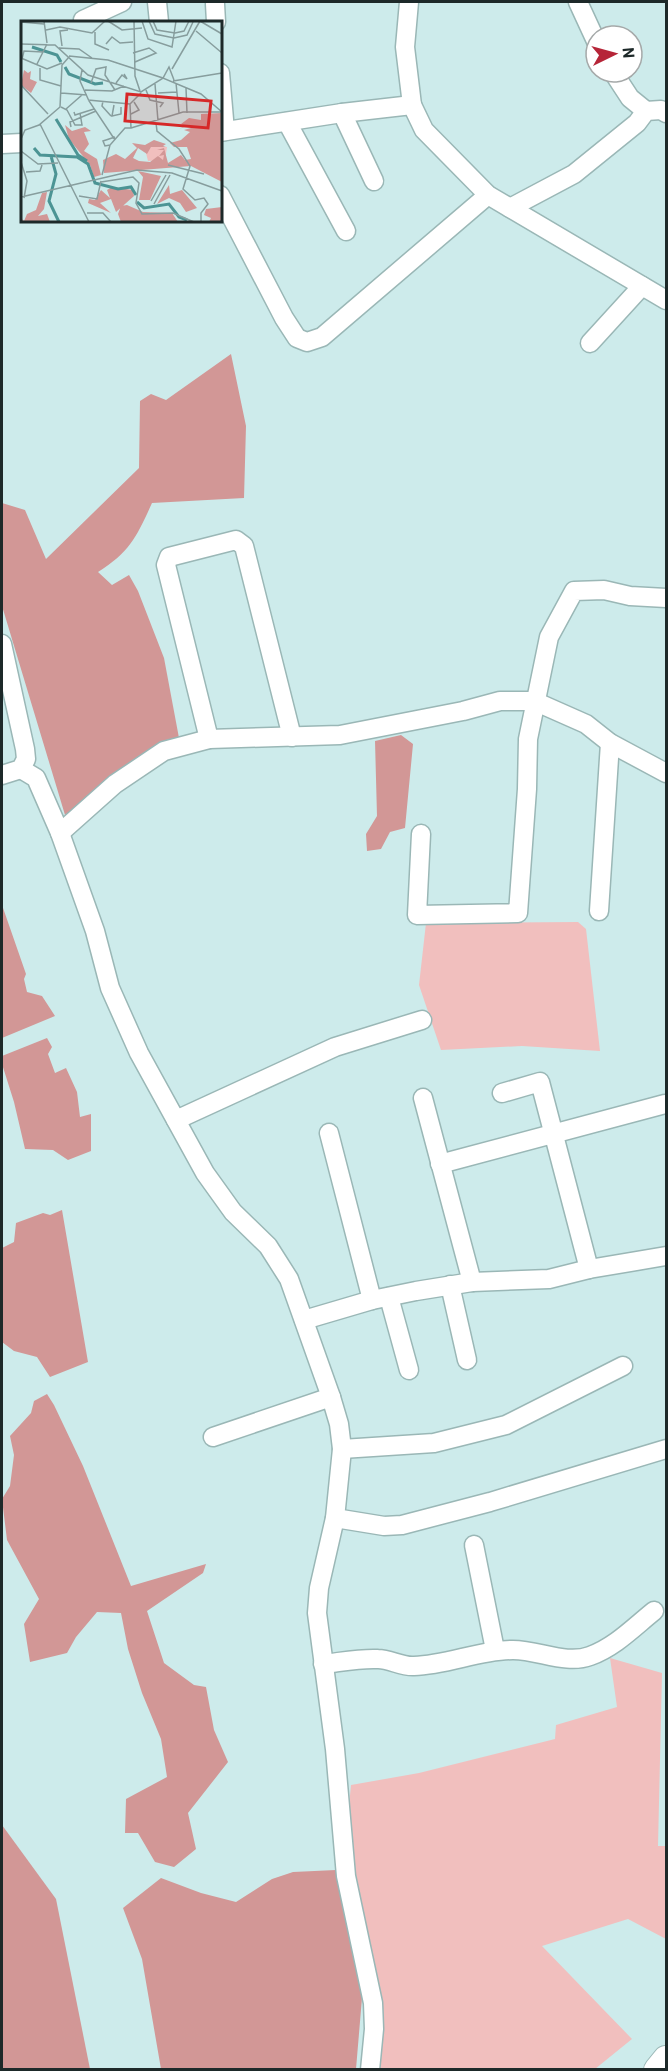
<svg xmlns="http://www.w3.org/2000/svg" width="668" height="2071" viewBox="0 0 668 2071" font-family="Barlow,sans-serif">
  <rect width="100%" height="100%" fill="#cdebeb"/>
  <g fill="#f1bfbe">
    <polygon points="578,922 586,929 600,1051 522,1046 441,1050 419,985 426,923"/>
    <polygon points="610,1658 662,1673 658,1846 666,1846 666,1939 628,1919 542,1946 632,2039 595,2069 379,2069 382,2049 376,1979 347,1827 351,1785 419,1773 555,1739 556,1725 617,1707"/>
  </g>
  <g fill="#d29796">
    <path d="M231 354 246 426 244 498 152 503C137 536 130 552 98 572L112 585 129 575 138 591 164 658 179 738 65 815 2 606V503L25 510 46 559 139 468 140 401 151 394 166 400Z"/>
    <polygon points="401,735 413,744 405,828 390,832 381,849 367,851 366,834 377,816 375,741"/>
    <polygon points="2,905 26,974 24,979 27,992 42,996 55,1016 2,1038"/>
    <polygon points="47,1038 52,1047 48,1054 55,1073 66,1068 77,1092 80,1117 91,1114 91,1151 68,1160 53,1150 25,1149 14,1102 2,1064 2,1056"/>
    <polygon points="62,1210 88,1362 50,1377 37,1357 14,1351 2,1342 2,1248 14,1242 16,1223 43,1213 50,1215"/>
    <polygon points="47,1394 54,1405 83,1466 131,1586 206,1564 203,1573 147,1611 164,1663 194,1685 206,1687 214,1730 228,1762 188,1813 196,1849 174,1867 155,1862 138,1833 125,1833 126,1799 167,1777 161,1739 142,1693 128,1649 121,1613 97,1612 76,1637 67,1653 30,1662 24,1624 39,1599 7,1540 2,1499 10,1486 14,1455 10,1436 31,1413 34,1401"/>
    <polygon points="2,1825 56,1899 90,2069 2,2069"/>
    <polygon points="336,1870 362,1998 356,2069 161,2069 142,1959 123,1908 161,1878 201,1893 236,1902 272,1879 293,1872"/>
  </g>
  <g fill="none" stroke-linecap="round" stroke-linejoin="round">
    <defs>
      <g id="street">
        <polyline points="157,2 159,22"/>
        <polyline points="409,2 405,47 412,105"/>
        <polyline points="578,2 596,41"/>
        <polyline points="215,4 216,22"/>
        <polyline points="83,20 122,2"/>
        <polyline points="613,72 630,98 646,111"/>
        <polyline points="220,73 225,131"/>
        <polyline points="342,113 374,181"/>
        <polyline points="287,122 346,231"/>
        <polyline points="220,132 342,113 412,105 424,130 488,195 666,300"/>
        <polyline points="2,144 22,143"/>
        <polyline points="220,195 284,318 297,338 307,342 322,337 488,195"/>
        <polyline points="510,208 574,174 637,123 646,111 661,110 666,113"/>
        <polyline points="590,343 642,286"/>
        <polyline points="2,644 25,749 26,759 21,769 2,775"/>
        <polyline points="209,739 166,565 169,557 236,540 244,546 292,737"/>
        <polyline points="21,769 36,778 60,833 95,931 110,988 139,1053 205,1173 233,1212 268,1246 289,1279 331,1397 339,1424 342,1449 335,1518 319,1588 317,1613 335,1749 346,1876 373,2003 374,2029 370,2070"/>
        <polyline points="60,833 115,784 164,751 209,739 340,735 463,711 500,701 534,701 586,724 610,743 666,773"/>
        <polyline points="421,834 417,915 518,913 527,789 528,739 549,637 574,591 604,590 630,596 666,598"/>
        <polyline points="599,911 610,743"/>
        <polyline points="502,1093 540,1082 589,1269"/>
        <polyline points="423,1098 472,1282"/>
        <polyline points="176,1120 335,1047 422,1020"/>
        <polyline points="329,1133 372,1300"/>
        <polyline points="440,1164 665,1104"/>
        <polyline points="450,1285 467,1360"/>
        <polyline points="389,1297 409,1370"/>
        <polyline points="304,1320 372,1300 416,1291 472,1282 549,1279 589,1269 666,1256"/>
        <polyline points="213,1437 331,1397"/>
        <polyline points="342,1449 434,1443 506,1425 623,1366"/>
        <polyline points="335,1518 384,1526 402,1525 490,1502 666,1449"/>
        <polyline points="474,1545 495,1650"/>
        <path d="M323 1664C341 1662 360 1658 378 1659 390 1659 402 1667 414 1666 448 1665 479 1650 513 1650 539 1650 566 1665 590 1656 615 1647 634 1627 654 1611"/>
      </g>
      <polyline id="secondary" points="657,2070 666,2059"/>
    </defs>
    <use href="#street" stroke="#9ab7b6" stroke-width="21"/>
    <use href="#secondary" stroke="#9ab7b6" stroke-width="28"/>
    <use href="#street" stroke="#fff" stroke-width="18"/>
    <use href="#secondary" stroke="#fff" stroke-width="26"/>
  </g>
  <g transform="translate(21 21)">
    <rect width="201" height="201" fill="#cdebeb"/>
    <path d="M130 125 146 126 144 139 127 140 125 132Z" fill="#f1bfbe"/>
    <path d="M3 49 7 52 10 50 9 58 16 61 10 72 0 64ZM200 92 201 161 170 145 83 152 82 139 95 133 104 138 116 127 111 122 124 124 133 119 145 123 142 125 145 126H130L126 133 117 127 112 137 118 140 129 141 137 135 142 139 143 134 138 135 143 129H136L143 127 147 142 160 134 164 139 170 138 166 126H153L149 122 160 119 169 111 163 109 170 107 168 104 158 108 164 105 160 103 168 97 180 99V93ZM44 104 51 110 64 106 70 110 63 111 68 123 63 130 76 138 80 154 73 156 69 144 48 118ZM117 150 140 155 129 179H118L122 156 117 150 100 155ZM148 164 149 173 161 169 176 187 165 191 159 182 148 177 136 183ZM91 166 112 169 113 175 95 191 90 178 79 182 90 192 67 182 68 178 74 179 80 169 89 177 86 169ZM26 171 23 188 17 195 26 193 29 201H0V197L3 200 6 193 15 189 21 172ZM106 184 122 191 151 192 157 201H100L97 193 100 185ZM201 186V201H188L190 197 183 194 185 188Z" fill="#d29796"/>
    <path fill="none" stroke="#4c9494" stroke-width="3" d="M11 26 36 34 40 41M44 46 48 53 74 63 82 62M35 98 57 134 66 140M13 127 19 134 56 136 67 143 74 162 97 168 110 166 115 174M30 135 35 153 28 180 38 201M116 181 123 187 148 183 158 196 166 199"/>
    <path fill="none" stroke="#879d9d" stroke-width="1.5" d="M23 0 26 22M87 0 101 9 121 7M113 0 114 55 119 70M121 0 127 18 151 26 155 0M128 0 134 13 153 17 166 14 172 1M132 0 136 9 154 12 163 10 168 0M179 0 201 13M0 1 23 3M25 9 39 6 71 12 84 0M175 10 201 32M74 11V23L88 29M0 23 34 24 67 54 120 71 142 57 180 73 201 91M85 23 91 16 99 22 112 21M41 25 39 10 47 9M38 27 58 28 71 37M112 32 128 27 135 32 114 41M48 35 87 39 142 57 148 46 153 59M0 37 26 48 41 42M1 38 3 30 22 31M16 43 26 23M19 47V59L40 65M151 48 179 0M61 49 59 60 68 80 94 119M152 60 201 52M70 62 75 48 85 46 84 54 94 69M95 62 101 54 106 58 103 53M155 62 158 92M134 63 137 100M0 64 27 93M165 67 166 92M64 69 91 70 103 65M125 69 129 79 142 82 139 86M40 72 66 74M137 72 156 71M67 79 109 83M82 80 81 85 90 95M93 84 91 95 100 93V86M40 86 46 89 54 104H61L59 92M45 88 61 74M53 91 54 94 73 88M110 93 118 89 113 81M135 102 136 110 158 128 169 145 162 168 174 179 183 177 187 183 180 192V201M19 103 68 201M50 106 49 101 75 90M110 107 162 91H200M0 118 4 109 18 104 39 86 41 44 48 36M89 124 84 125 82 120 94 116M0 130 17 143 37 142M0 141 6 160 3 177M147 144 183 153M5 151 19 150 21 144M81 154 89 124 104 107H110L109 83 120 72M80 161 112 156 118 162 115 182 121 193 152 192 173 201M58 175 76 178 80 160M0 176 116 149 151 152 201 170M130 180 145 154M133 183 149 154M66 192H82L90 201"/>
    <path fill="#d62828" fill-opacity="0.15" stroke="#d62828" stroke-width="3" d="M106 73 190 80 187 107 104 100Z"/>
    <rect width="201" height="201" fill="none" stroke="#1d2929" stroke-width="3"/>
  </g>
  <rect width="668" height="2071" fill="none" stroke="#1d2929" stroke-width="6"/>
  <g transform="translate(614 54) rotate(85)"><circle r="28" fill="#ffffff" stroke="#a5a9a9" stroke-width="1.5"/>
  <path d="M0-4.5L10 22L0 15L-10 22Z" fill="#b62538"/>
  <text y="-9" font-size="16" font-weight="bold" text-anchor="middle" fill="#1d2929">N</text>
  </g>
</svg>
